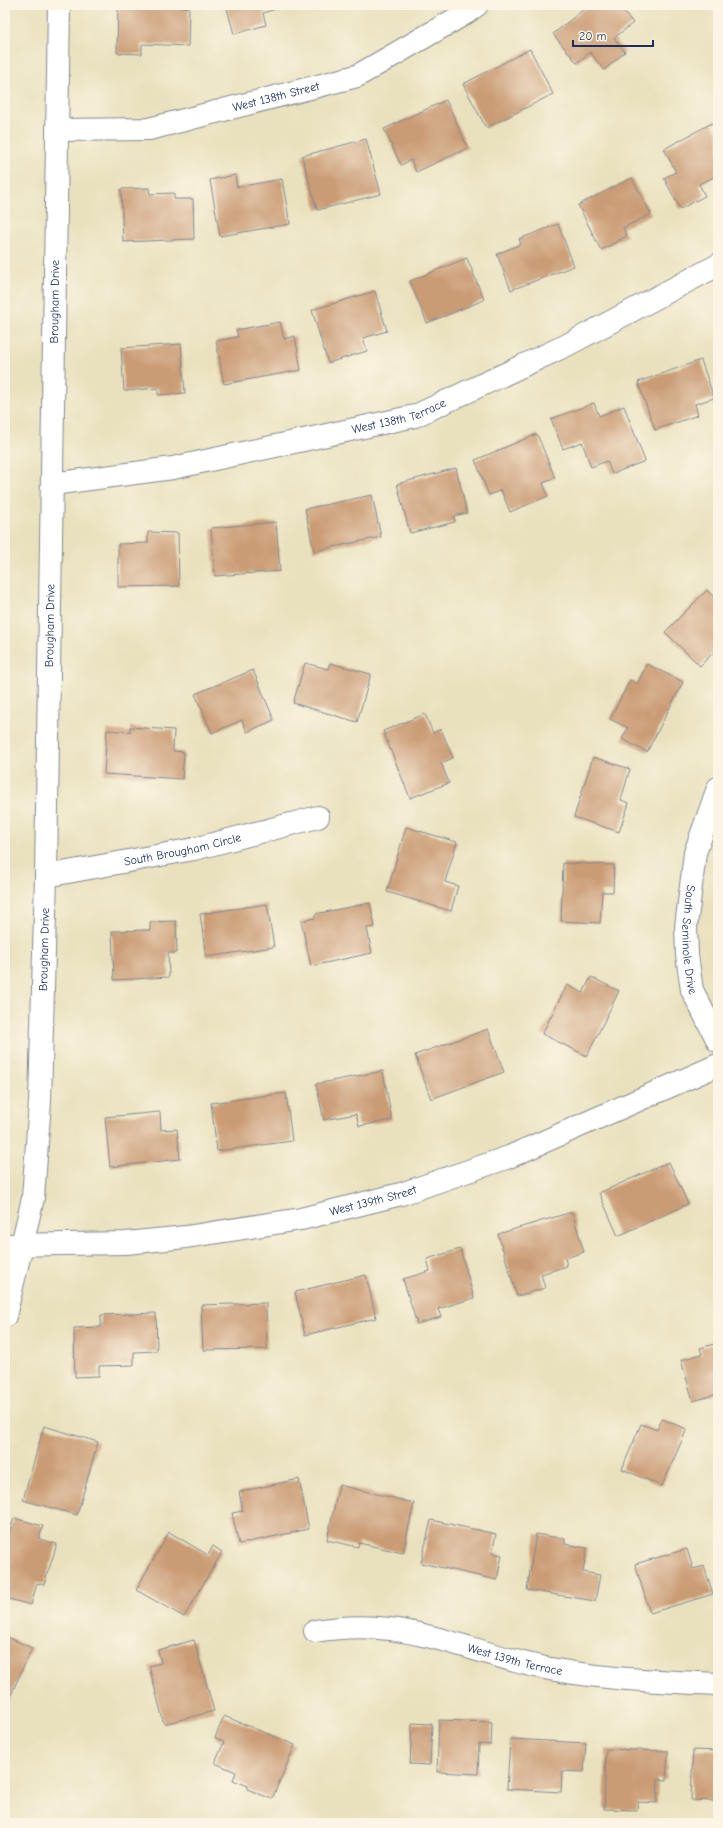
<svg xmlns="http://www.w3.org/2000/svg" width="723" height="1828" viewBox="0 0 723 1828" font-family="'Comic Neue',sans-serif">
  <rect width="100%" height="100%" fill="#fcf5e5"/>
  <filter id="ink" filterUnits="userSpaceOnUse"><feTurbulence type="fractalNoise" baseFrequency=".025" numOctaves="2"/><feDisplacementMap in="SourceGraphic" scale="8" xChannelSelector="R" yChannelSelector="G"/><feConvolveMatrix kernelMatrix="1 2 1 2 8 2 1 2 1" color-interpolation-filters="sRGB"/></filter>
  <filter id="wash" filterUnits="userSpaceOnUse"><feTurbulence type="fractalNoise" baseFrequency=".012" numOctaves="4" result="noise"/><feDisplacementMap in="SourceGraphic" scale="16" xChannelSelector="R" yChannelSelector="G"/><feGaussianBlur stdDeviation="0.9" result="paint"/><feColorMatrix in="noise" values="0 0 0 0 0 0 0 0 0 0 0 0 0 0 0 0 0 1.4 0 .05"/><feComposite in="paint" operator="in"/></filter>
  <g filter="url(#wash)">
    <rect width="100%" height="100%" fill="#e9e1be"/>
    <g id="blocks">
      <g fill="#ca9c76">
        <polygon points="118,5 189,7 188,46 142,44 142,54 117,53"/>
        <polygon points="226,5 288,5 263,13 266,25 234,34"/>
        <polygon points="589,5 618,5 633,23 614,38 625,52 604,70 590,52 577,63 553,34"/>
        <polygon points="530,49 553,94 486,128 463,84"/>
        <polygon points="446,100 468,148 416,172 411,160 401,165 384,129"/>
        <polygon points="712,123 718,134 718,175 699,184 705,196 680,209 664,178 676,172 664,149"/>
        <polygon points="366,139 381,194 317,210 302,156"/>
        <polygon points="235,175 237,187 282,179 290,224 220,236 210,180"/>
        <polygon points="632,178 651,214 623,228 627,236 601,250 578,205"/>
        <polygon points="149,188 150,194 174,193 174,199 193,199 194,239 123,242 121,189"/>
        <polygon points="558,224 574,266 511,290 497,254 521,244 519,239"/>
        <polygon points="467,258 484,300 427,323 410,281"/>
        <polygon points="375,291 387,331 363,338 367,351 328,363 312,310"/>
        <polygon points="280,322 284,339 295,336 301,370 224,384 216,341 238,337 236,330"/>
        <polygon points="181,344 185,393 158,395 158,388 124,391 121,348"/>
        <polygon points="701,360 714,398 695,404 698,415 655,430 638,382"/>
        <polygon points="594,403 599,416 624,406 645,461 612,474 607,461 591,467 582,442 563,449 551,419"/>
        <polygon points="537,434 555,478 543,483 548,496 510,512 501,490 489,495 475,460"/>
        <polygon points="456,468 467,513 454,516 455,522 410,533 397,484"/>
        <polygon points="372,495 381,537 314,551 305,509"/>
        <polygon points="276,522 280,571 215,576 211,528"/>
        <polygon points="148,532 178,533 179,586 118,587 118,544 148,543"/>
        <polygon points="707,590 718,601 718,648 700,666 665,632"/>
        <polygon points="305,663 328,669 330,663 371,674 357,722 293,703"/>
        <polygon points="647,664 683,682 647,752 622,739 628,728 610,719 630,680 637,684"/>
        <polygon points="253,670 274,720 247,732 242,720 212,733 195,694"/>
        <polygon points="425,714 433,733 441,729 453,758 441,763 449,783 410,798 383,731"/>
        <polygon points="130,727 174,730 173,751 184,752 182,779 104,774 107,730 130,732"/>
        <polygon points="593,757 630,769 621,800 629,803 619,832 574,817"/>
        <polygon points="406,827 457,842 445,882 458,886 451,911 387,892"/>
        <polygon points="563,863 614,865 613,892 602,892 600,923 561,921"/>
        <polygon points="370,903 375,927 367,928 372,953 311,966 301,921 315,918 315,914"/>
        <polygon points="267,904 274,947 206,957 200,914"/>
        <polygon points="176,921 177,953 168,953 169,977 114,980 112,931 150,930 150,922"/>
        <polygon points="591,977 619,991 587,1056 542,1034 567,985 583,993"/>
        <polygon points="488,1029 504,1072 431,1099 415,1055"/>
        <polygon points="383,1071 392,1120 359,1126 356,1114 324,1120 316,1084"/>
        <polygon points="286,1093 292,1141 217,1151 211,1103"/>
        <polygon points="160,1112 161,1130 177,1129 180,1159 110,1167 105,1117"/>
        <polygon points="669,1162 688,1204 618,1236 599,1193"/>
        <polygon points="572,1212 584,1252 565,1258 567,1266 541,1274 545,1288 517,1296 498,1234"/>
        <polygon points="460,1249 474,1298 438,1309 441,1317 417,1324 403,1279 430,1271 427,1259"/>
        <polygon points="366,1275 376,1318 305,1335 295,1292"/>
        <polygon points="266,1303 267,1349 203,1350 201,1305"/>
        <polygon points="156,1313 157,1351 134,1352 134,1365 99,1366 99,1376 75,1377 74,1328 101,1327 101,1315"/>
        <polygon points="718,1343 718,1394 693,1401 681,1360 702,1354 700,1348"/>
        <polygon points="662,1419 687,1429 662,1486 622,1469 641,1424 657,1430"/>
        <polygon points="44,1426 98,1442 77,1515 23,1500"/>
        <polygon points="299,1479 309,1529 239,1544 232,1513 243,1511 239,1492"/>
        <polygon points="339,1485 414,1503 403,1553 359,1543 358,1547 327,1540"/>
        <polygon points="14,1518 43,1526 39,1539 57,1544 44,1585 37,1583 31,1605 5,1598 5,1547"/>
        <polygon points="431,1520 496,1534 492,1553 502,1555 497,1580 421,1563"/>
        <polygon points="169,1532 208,1555 213,1546 222,1552 184,1617 136,1590"/>
        <polygon points="536,1534 565,1539 565,1544 587,1548 583,1572 600,1575 595,1601 527,1590"/>
        <polygon points="687,1549 693,1569 704,1566 713,1594 650,1613 635,1564"/>
        <polygon points="5,1636 32,1648 5,1708"/>
        <polygon points="194,1640 214,1711 164,1724 149,1666 161,1663 158,1650"/>
        <polygon points="224,1716 295,1745 272,1799 247,1789 248,1786 233,1780 236,1772 215,1763 224,1742 215,1738"/>
        <polygon points="439,1720 492,1722 491,1745 479,1744 478,1774 437,1772"/>
        <polygon points="412,1723 432,1724 430,1765 410,1764"/>
        <polygon points="510,1739 586,1743 584,1772 562,1771 561,1792 507,1789"/>
        <polygon points="606,1749 668,1751 666,1780 658,1779 657,1803 638,1802 637,1810 604,1809"/>
        <polygon points="693,1750 718,1751 718,1801 691,1800"/>
      </g>
    </g>
  </g>
  <g filter="url(#ink)">
    <use href="#blocks" fill-opacity="0" stroke="#82888e" stroke-width="1"/>
    <g fill="none" stroke-linecap="round" stroke-linejoin="round">
      <defs>
        <g id="minor">
          <path id="s1" d="M57 130 149 129 357 76 466 13 477 5"/>
          <path id="s2" d="M52 484 173 468 415 416 567 345 718 265"/>
          <path id="s3" d="M718 788 695 853 686 927 687 955 692 990 718 1041"/>
          <path id="s4" d="M46 876 194 849 318 817"/>
          <polyline points="5,1316 22,1245"/>
          <path id="s5" d="M315 1631C340 1627 365 1626 390 1629 437 1635 485 1654 531 1665 592 1679 656 1681 718 1684"/>
        </g>
        <g id="tertiary">
          <path id="s6" d="M5 1245 126 1243 186 1237 301 1219 401 1194 509 1157 718 1065"/>
          <path id="s7" d="M22 1245 33 1198 40 1102 46 876 59 5"/>
        </g>
      </defs>
      <use href="#minor" stroke="#82888e" stroke-width="24"/>
      <use href="#tertiary" stroke="#82888e" stroke-width="24"/>
      <use href="#minor" stroke="#fff" stroke-width="22"/>
      <use href="#tertiary" stroke="#fff" stroke-width="22"/>
    </g>
  </g>
  <g text-anchor="middle" stroke-width="3.5" stroke-linejoin="round" paint-order="stroke">
    <g font-size="12" fill="#1b2f5e" stroke="#fcf5e5">
      <text dy="4" stroke="none"><textPath href="#s1" startOffset="223">West 138th Street</textPath></text>
      <text dy="4" stroke="none"><textPath href="#s7" startOffset="945">Brougham Drive</textPath></text>
      <text dy="4" stroke="none"><textPath href="#s2" startOffset="354">West 138th Terrace</textPath></text>
      <text dy="4" stroke="none"><textPath href="#s7" startOffset="621">Brougham Drive</textPath></text>
      <text dy="4" stroke="none"><textPath href="#s4" startOffset="139">South Brougham Circle</textPath></text>
      <text dy="4" stroke="none"><textPath href="#s3" startOffset="156">South Seminole Drive</textPath></text>
      <text dy="4" stroke="none"><textPath href="#s7" startOffset="297">Brougham Drive</textPath></text>
      <text dy="4" stroke="none"><textPath href="#s6" startOffset="372">West 139th Street</textPath></text>
      <text dy="4" stroke="none"><textPath href="#s5" startOffset="204">West 139th Terrace</textPath></text>
    </g>
  </g>
  <rect width="723" height="1828" fill="none" stroke="#fcf5e5" stroke-width="20"/>
  <path d="M573 40v6h80v-6" fill="none" stroke="#1b2f5e" stroke-width="2"/>
  <text x="579" y="40" font-size="12" fill="#1b2f5e" stroke="#fcf5e5" stroke-width="3" paint-order="stroke">20 m</text>
</svg>
